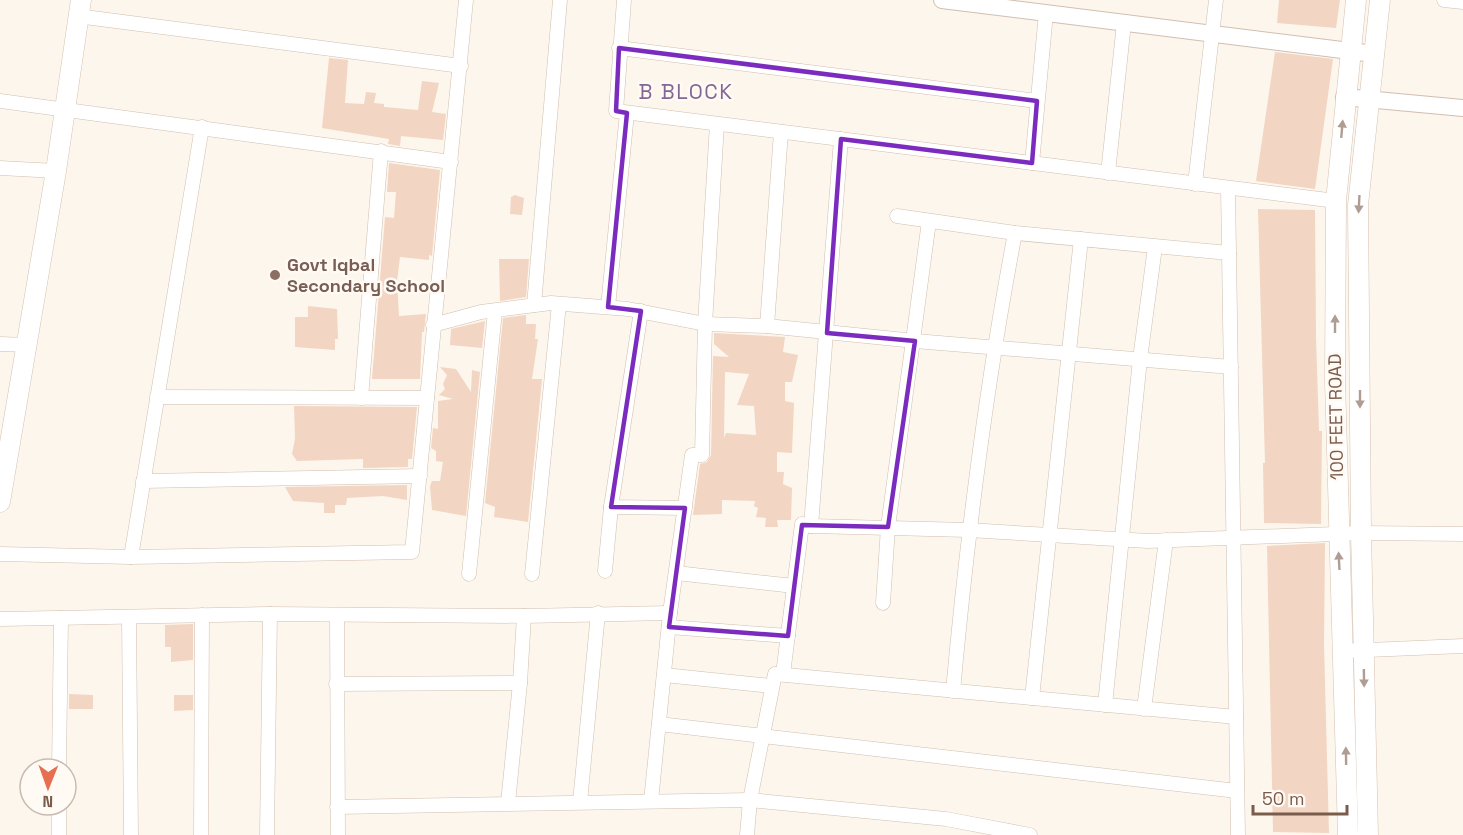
<svg xmlns="http://www.w3.org/2000/svg" width="1463" height="835" viewBox="0 0 1463 835" font-family="'Space Grotesk',sans-serif">
  <rect width="100%" height="100%" fill="#fdf6ec"/>
  <g fill="#f3d5c3" fill-rule="evenodd">
    <polygon points="1279,0 1340,0 1336,28 1277,23"/>
    <polygon points="1275,52 1333,59 1315,189 1256,181"/>
    <polygon points="329,58 348,60 345,103 364,104 366,92 376,93 374,103 384,104 384,107 418,110 422,81 439,83 432,112 446,114 443,140 401,136 400,146 388,144 389,139 322,128"/>
    <polygon points="389,163 440,170 432,256 429,255 429,260 400,257 397,281 399,316 426,314 424,332 422,332 420,379 372,379 385,217 394,218 396,192 387,192"/>
    <polygon points="515,195 524,198 522,215 510,214 511,197"/>
    <polygon points="1258,209 1315,210 1316,337 1319,431 1322,431 1321,524 1264,523 1263,463 1265,463"/>
    <polygon points="499,259 529,259 526,297 500,301"/>
    <polygon points="308,306 337,309 338,339 335,339 335,350 295,347 295,317 308,317"/>
    <polygon points="526,315 526,324 536,324 535,339 538,339 532,379 542,379 528,522 494,517 495,507 485,503 503,318"/>
    <polygon points="485,321 482,348 450,345 451,329"/>
    <path d="M714 333 785 337 783 352 798 355 792 382H785V401L794 403 792 453 777 452V472H784L783 484 792 488 791 520H777L778 527H765L766 518 756 517 758 508 754 506 755 501 722 500V514L693 515 700 464 707 462 711 455 713 356 729 357 714 344ZM725 372 749 374 737 405 754 406 756 435 726 433 724 438Z"/>
    <polygon points="440,367 456,369 471,392 472,370 480,372 466,516 432,510 430,486 432,481 440,481 443,462 436,461 436,451 431,448 433,428 438,429 438,401 453,399 439,395 445,389 443,384 447,375"/>
    <polygon points="294,406 417,407 412,459 408,459 408,467 363,468 363,459 297,461 292,454 295,439"/>
    <polygon points="407,485 407,500 383,496 347,498 346,505 335,505 335,513 324,513 324,503 293,501 285,487"/>
    <polygon points="1325,543 1324,644 1329,833 1273,832 1267,546"/>
    <polygon points="193,624 193,660 171,662 171,647 165,647 165,625"/>
    <polygon points="69,694 93,695 93,709 69,709"/>
    <polygon points="174,695 193,695 193,710 174,711"/>
  </g>
  <g fill="none" stroke-linecap="round" stroke-linejoin="round">
    <defs>
      <g id="minor">
        <polyline points="624,0 616,111 1336,201"/>
        <polyline points="1444,0 1463,2"/>
        <polyline points="77,16 461,66"/>
        <polyline points="619,48 1037,101"/>
        <polyline points="0,101 451,162"/>
        <polyline points="1032,163 1046,13"/>
        <polyline points="0,168 56,171"/>
        <polyline points="1108,173 1124,23"/>
        <polyline points="1195,184 1216,0"/>
        <polyline points="1228,188 1238,835"/>
        <polyline points="897,216 1015,233 1229,253"/>
        <polyline points="534,305 560,0"/>
        <polyline points="608,307 627,113"/>
        <polyline points="641,311 611,507 685,508"/>
        <polyline points="433,325 481,312 551,303 628,309 705,324 767,326 915,341 1231,367"/>
        <polyline points="767,326 781,132"/>
        <polyline points="0,344 28,345"/>
        <polyline points="157,397 427,398"/>
        <polyline points="361,398 381,151"/>
        <polyline points="143,481 420,476"/>
        <polyline points="811,526 968,530 1148,541 1361,533 1463,534"/>
        <polyline points="0,554 131,557 412,552 466,0"/>
        <polyline points="131,557 202,127"/>
        <polyline points="605,571 611,507"/>
        <polyline points="676,573 794,586"/>
        <polyline points="469,574 495,311"/>
        <polyline points="532,574 559,304"/>
        <polyline points="883,603 888,527 929,221"/>
        <polyline points="337,615 338,835"/>
        <polyline points="129,618 131,835"/>
        <polyline points="0,619 270,614 524,616 670,613"/>
        <polyline points="669,627 788,636"/>
        <polyline points="1344,651 1463,646"/>
        <polyline points="783,674 802,524 811,526 841,139"/>
        <polyline points="664,675 771,686"/>
        <polyline points="336,684 520,683"/>
        <path d="M953 691C967 537 986 385 1015 233"/>
        <polyline points="1032,698 1081,239"/>
        <polyline points="1105,705 1140,359 1155,247"/>
        <polyline points="1144,709 1166,540"/>
        <polyline points="659,724 1237,791"/>
        <polyline points="59,769 61,618"/>
        <polyline points="651,801 670,613 692,455 702,455 705,324 717,124"/>
        <polyline points="580,802 598,613"/>
        <polyline points="508,803 520,683 524,616"/>
        <polyline points="337,807 750,800 946,819 1030,835"/>
        <polyline points="59,835 59,805"/>
        <polyline points="201,835 202,615"/>
        <polyline points="267,835 270,614"/>
        <polyline points="747,835 750,800 775,674 1236,717"/>
      </g>
      <g id="tertiary">
        <polyline points="942,0 1374,54"/>
        <polyline points="1344,97 1463,108"/>
      </g>
      <g id="secondary">
        <polyline points="0,502 56,171 81,0"/>
        <polyline points="1348,835 1335,380 1336,201 1356,0"/>
        <polyline points="1368,835 1361,533 1358,205 1380,0"/>
      </g>
    </defs>
    <use href="#minor" stroke="#d1beb0" stroke-width="15"/>
    <use href="#tertiary" stroke="#d1beb0" stroke-width="18"/>
    <use href="#secondary" stroke="#d6c0b0" stroke-width="21"/>
    <use href="#minor" stroke="#fff" stroke-width="14"/>
    <use href="#tertiary" stroke="#fff" stroke-width="16"/>
    <use href="#secondary" stroke="#fff" stroke-width="20"/>
  </g>
  <defs><path id="oneway-solid" d="M-6-.8H1V-3.2L6.5 0L1 3.2V.8H-6Z" transform="scale(1.5)"/></defs>
  <g fill="#af9d94">
    <use href="#oneway-solid" transform="translate(1342 129) rotate(-85)"/>
    <use href="#oneway-solid" transform="translate(1359 204) rotate(93)"/>
    <use href="#oneway-solid" transform="translate(1335 324) rotate(-90)"/>
    <use href="#oneway-solid" transform="translate(1360 399) rotate(90)"/>
    <use href="#oneway-solid" transform="translate(1339 561) rotate(-93)"/>
    <use href="#oneway-solid" transform="translate(1364 678) rotate(89)"/>
    <use href="#oneway-solid" transform="translate(1346 756) rotate(-91)"/>
  </g>
  <path fill="none" stroke="#7b2cbf" stroke-width="4.5" stroke-linejoin="round" d="M619 48 1037 101 1032 163 841 139 827 333 915 341 888 527 802 525 788 636 669 627 685 508 611 507 641 311 608 307 627 113 616 111Z"/>
  <circle fill="#8d6e63" stroke="#fffaf3" stroke-width="2" cx="275" cy="275" r="6"/>
  <g text-anchor="middle" stroke-width="5" stroke-linejoin="round" paint-order="stroke">
    <g font-size="18" font-weight="bold" fill="#785e54" stroke="#fffaf3" text-anchor="start">
      <text x="287" y="271">Govt Iqbal<tspan x="287" dy="21">Secondary School</tspan></text>
    </g>
    <g font-size="18" fill="#7a5c4d" stroke="#fffaf3">
      <text transform="translate(1336 417) rotate(-91)" y="6">100 FEET ROAD</text>
    </g>
    <g font-size="21" letter-spacing="1.5" fill="#846695" stroke="#fffaf3">
      <text x="686" y="99">B BLOCK</text>
    </g>
  </g>
  <g transform="translate(48 787) rotate(181)"><circle r="28" fill="#fffaf3" stroke="#cabbb1" stroke-width="1.5"/>
  <path d="M0-4.5L10 22L0 15L-10 22Z" fill="#e76f51"/>
  <text y="-9" font-size="16" font-weight="bold" text-anchor="middle" fill="#7a5c4d">N</text>
  </g>
  <path d="M1253 805v9h94v-9" fill="none" stroke="#7a5c4d" stroke-width="3"/>
  <text x="1262" y="805" font-size="18" fill="#7a5c4d" stroke="#fffaf3" stroke-width="4.5" paint-order="stroke">50 m</text>
</svg>
